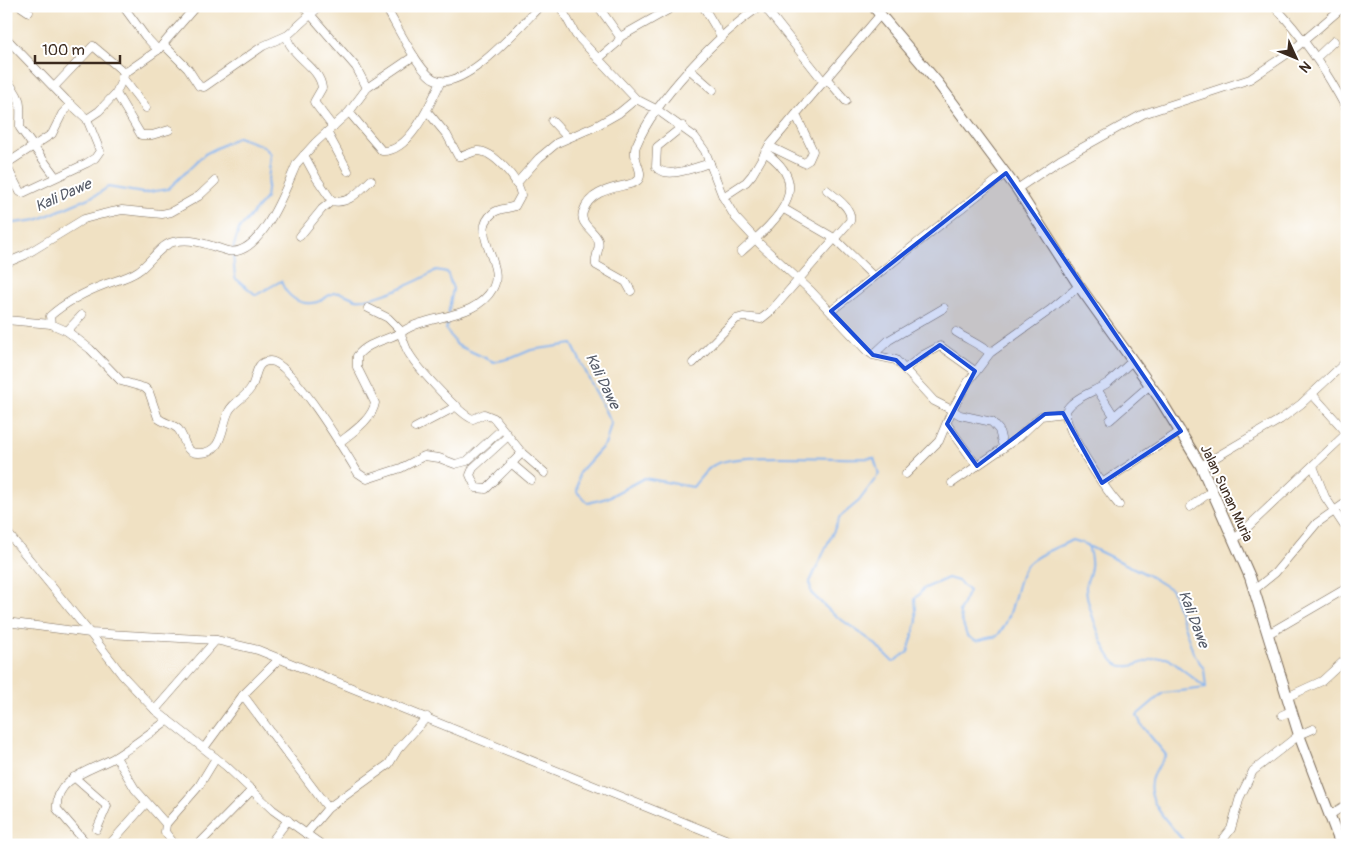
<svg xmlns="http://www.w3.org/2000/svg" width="1353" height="851" viewBox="0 0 1353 851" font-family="Pangolin,sans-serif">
  <rect width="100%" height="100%" fill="#fff"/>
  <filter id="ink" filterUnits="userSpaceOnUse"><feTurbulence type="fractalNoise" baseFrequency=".02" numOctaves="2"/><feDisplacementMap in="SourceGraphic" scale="10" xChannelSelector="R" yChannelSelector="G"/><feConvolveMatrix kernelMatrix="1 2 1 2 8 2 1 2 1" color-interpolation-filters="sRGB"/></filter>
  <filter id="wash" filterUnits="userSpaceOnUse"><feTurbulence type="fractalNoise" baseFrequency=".0096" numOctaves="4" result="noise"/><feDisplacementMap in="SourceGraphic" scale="20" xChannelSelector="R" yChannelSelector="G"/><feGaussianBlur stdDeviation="1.12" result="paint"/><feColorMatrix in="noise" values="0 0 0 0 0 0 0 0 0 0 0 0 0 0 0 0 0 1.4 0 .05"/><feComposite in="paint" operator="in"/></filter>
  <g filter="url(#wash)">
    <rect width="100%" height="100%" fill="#f0e1c3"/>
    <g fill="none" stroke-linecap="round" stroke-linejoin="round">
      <g stroke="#86b5f0" stroke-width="2">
        <polyline points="6,224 37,220 98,194 108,187 143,193 168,189 205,154 238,137 263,146 271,154 266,198 239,229 233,249"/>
        <path d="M233 254 235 278 256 295 281 281C286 296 300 307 317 302 323 300 328 295 334 293 343 291 349 297 356 299 373 302 422 280 436 270L447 272 453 289 448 314"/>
        <path d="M448 318 446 330 457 345 494 362 512 358 531 350 572 344 611 423 606 443 579 473 577 492 588 503 607 498 644 478 693 487C699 480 706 469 714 465 739 451 840 460 874 458L879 474 859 501 840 517 810 582 811 593 832 613 873 642 893 662 908 652 917 621 915 599 923 589 948 578 958 581 969 591 959 612 967 636 976 641 997 636C1017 615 1014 575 1030 562 1042 552 1059 547 1072 540L1088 545C1090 554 1093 563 1090 572 1089 577 1086 582 1086 587 1086 601 1104 656 1117 664 1132 673 1153 653 1169 659L1206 688"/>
        <polyline points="1088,546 1146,574 1172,590 1193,652 1204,669 1206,688"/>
        <polyline points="6,840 14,845"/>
        <path d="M1187 845C1173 827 1141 800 1153 775 1157 768 1162 761 1166 755L1142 726 1137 715 1163 693 1206 688"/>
      </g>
    </g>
  </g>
  <g filter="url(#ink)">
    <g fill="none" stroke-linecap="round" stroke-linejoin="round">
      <defs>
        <g id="minor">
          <polyline points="20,6 29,12"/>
          <polyline points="123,6 145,36 158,50"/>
          <polyline points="303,6 356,67 367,88"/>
          <path d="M320 6 288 35 287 38C293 58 320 67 322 88L314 102 333 127"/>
          <path d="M385 6C395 22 419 72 434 79 463 94 521 25 540 6"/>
          <polyline points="560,6 576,35 636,99 656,109 695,137 705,151 723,197 735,217 760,244 811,291 867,351 873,355 896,360 934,401 952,410 968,382 990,353 1050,310 1079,286"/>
          <polyline points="703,6 722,38"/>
          <polyline points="764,6 824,82"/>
          <path d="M1274 6C1304 37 1327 72 1347 110"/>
          <polyline points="620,37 675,6"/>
          <polyline points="6,38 66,100 87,119 100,151 95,158 87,163 23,193 20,192 6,165"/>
          <polyline points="163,44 188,69 199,86 204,87 263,46 288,35"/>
          <polyline points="1316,58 1334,41"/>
          <polyline points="598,59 617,43 620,37 598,6"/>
          <polyline points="690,70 713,90"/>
          <polyline points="122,77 146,108"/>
          <polyline points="827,79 846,101"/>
          <path d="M6 80C24 100 20 104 20 128L55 176"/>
          <polyline points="54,87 93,46 125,73"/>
          <polyline points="116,93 141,135 152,135 169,130"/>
          <path d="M349 112 382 151C410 153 431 102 441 81"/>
          <polyline points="87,119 99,111 116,93 125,73 158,50 196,6"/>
          <polyline points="552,121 567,137"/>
          <path d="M683 126 657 147 656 167C666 180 696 167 710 163"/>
          <polyline points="327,132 348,171"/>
          <polyline points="769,146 804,163 809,160 813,151 796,115"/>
          <polyline points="304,155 317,179 332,201"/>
          <polyline points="6,164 52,134 62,114 71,104"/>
          <polyline points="516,184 539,158 557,143 596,126 619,113 636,99"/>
          <polyline points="1017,189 1060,160 1143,114 1250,79 1293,50 1344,6"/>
          <polyline points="723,197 746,182 752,175 769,146 880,15"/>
          <polyline points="784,209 834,238 874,277"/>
          <path d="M300 236 322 209 332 201C349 205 359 191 371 180"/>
          <path d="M741 252C774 222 817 188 765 152"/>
          <polyline points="6,263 25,255 84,219 103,214 122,210 162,214 171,212 199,196 215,181"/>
          <path d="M631 291 626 282 596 265C594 256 601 250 598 240 594 230 579 224 583 212 592 183 633 189 639 179 644 171 631 158 636 146 655 100 719 33 761 6"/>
          <polyline points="831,311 1006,173"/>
          <path d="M6 320 51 324 67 331 90 349 121 381 145 388 149 392 158 418C164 423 173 424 178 429 186 438 183 453 198 453 224 454 221 426 229 411 234 401 247 397 252 386 257 377 255 361 270 361 291 361 346 453 358 473L367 479 401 468 424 456 439 458 455 464 467 461 502 429"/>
          <path d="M51 324 50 316C67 301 85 292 106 284 117 280 128 278 138 271 149 264 160 245 173 242 194 237 209 246 228 251 261 258 286 187 297 163L316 142 349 112 367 88 414 56"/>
          <polyline points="67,331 82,315"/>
          <path d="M402 332C429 313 475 321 493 288 506 264 468 233 493 213 499 208 508 209 515 206L521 195C519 180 493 150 477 151 470 152 465 157 458 156L447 135 427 111"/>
          <path d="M956 332C968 340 979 344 990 353"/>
          <path d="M400 333C404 340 405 348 410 355 418 368 461 416 473 419L484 414 494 418 522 453 545 473"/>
          <polyline points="873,355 889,340 944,308"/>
          <path d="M693 363 736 319 743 317 761 319 771 311 850 221C853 208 836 198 827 190"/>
          <polyline points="905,369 923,355 940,346 975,371"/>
          <polyline points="1097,389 1114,416"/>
          <polyline points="1312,394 1347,433"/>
          <polyline points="1110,420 1150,385"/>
          <polyline points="947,424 977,466"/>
          <polyline points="415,428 457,406"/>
          <polyline points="507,437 473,468 470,475 476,488 486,489 522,453"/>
          <path d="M339 443C351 433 372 420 375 403L357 367V356C368 342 387 340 402 332L388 318 368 308"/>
          <polyline points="511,463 531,480"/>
          <polyline points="1201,466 1281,419 1301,404 1347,361"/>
          <polyline points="1313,466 1325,497 1347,530"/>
          <polyline points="906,474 939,441 952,410 960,415 992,422 999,430 1003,447"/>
          <polyline points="952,483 1019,437 1041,416 1065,413"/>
          <polyline points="1102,483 1181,431"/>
          <path d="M1119 505C1108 492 1058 423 1067 409 1076 396 1097 391 1109 382 1117 375 1125 368 1132 361"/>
          <polyline points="1190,507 1213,490"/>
          <polyline points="6,531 90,633 123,676 155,710 226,766 273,810 322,845"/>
          <polyline points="1235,539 1347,433"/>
          <polyline points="1254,590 1275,573 1317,523 1347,502"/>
          <polyline points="6,622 90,633 216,640 258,650 740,845"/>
          <polyline points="1268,634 1347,588"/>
          <polyline points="243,695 328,808"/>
          <polyline points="1287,697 1322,681 1347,658"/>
          <polyline points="155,710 216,640"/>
          <polyline points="1282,715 1291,711"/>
          <polyline points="204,748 243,695 280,658"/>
          <polyline points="116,757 135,789 166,824"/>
          <polyline points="74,777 107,806 97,829"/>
          <polyline points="1330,815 1347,804"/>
          <polyline points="306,834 328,808 389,764 398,749 427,717"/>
          <path d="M88 845 57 809C54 776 95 770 117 756 135 745 151 732 168 720"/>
          <polyline points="109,845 146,803"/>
          <polyline points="175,845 165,832 166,824 199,786 216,758"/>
          <polyline points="198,845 252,790"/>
          <polyline points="269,845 288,820"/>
          <polyline points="1219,845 1231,829 1240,797 1253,771 1299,735 1313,729"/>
        </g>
        <polyline id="major" points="873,6 938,83 1017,189 1079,286 1160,399 1201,466 1250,577 1299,735 1341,845"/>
      </defs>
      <use href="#minor" stroke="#7a6a58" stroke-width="9"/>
      <use href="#major" stroke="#7a6a58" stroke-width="12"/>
      <use href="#minor" stroke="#fff" stroke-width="8"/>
      <use href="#major" stroke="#fff" stroke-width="10"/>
    </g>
  </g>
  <path fill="#1d4ed8" fill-opacity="0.2" stroke="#1d4ed8" stroke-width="4" stroke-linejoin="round" d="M1006 173 1181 431 1102 483 1063 413 1045 414 977 466 947 424 975 371 940 345 905 369 896 360 873 355 831 311Z"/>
  <g text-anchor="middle" stroke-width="4" stroke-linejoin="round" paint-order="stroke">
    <g font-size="14" fill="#3b2a1e" stroke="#fff">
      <text transform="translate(1227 493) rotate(65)" y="5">Jalan Sunan Muria</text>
    </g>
    <g font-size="15" font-style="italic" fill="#555b68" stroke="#fff">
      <text transform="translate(63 195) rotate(-24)" y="5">Kali Dawe</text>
      <text transform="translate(603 381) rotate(64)" y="5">Kali Dawe</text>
      <text transform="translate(1194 619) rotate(69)" y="5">Kali Dawe</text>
    </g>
  </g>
  <rect width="1353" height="851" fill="none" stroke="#fff" stroke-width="25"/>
  <g transform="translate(1296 58) rotate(134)" stroke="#ffffff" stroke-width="4" paint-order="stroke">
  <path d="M0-4L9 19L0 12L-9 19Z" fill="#3b2a1e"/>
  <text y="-8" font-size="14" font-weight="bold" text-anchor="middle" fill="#3b2a1e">N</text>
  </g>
  <path d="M35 55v8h85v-8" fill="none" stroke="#3b2a1e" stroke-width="2.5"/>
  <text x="42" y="55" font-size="15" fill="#3b2a1e" stroke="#ffffff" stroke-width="4" paint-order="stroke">100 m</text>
</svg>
